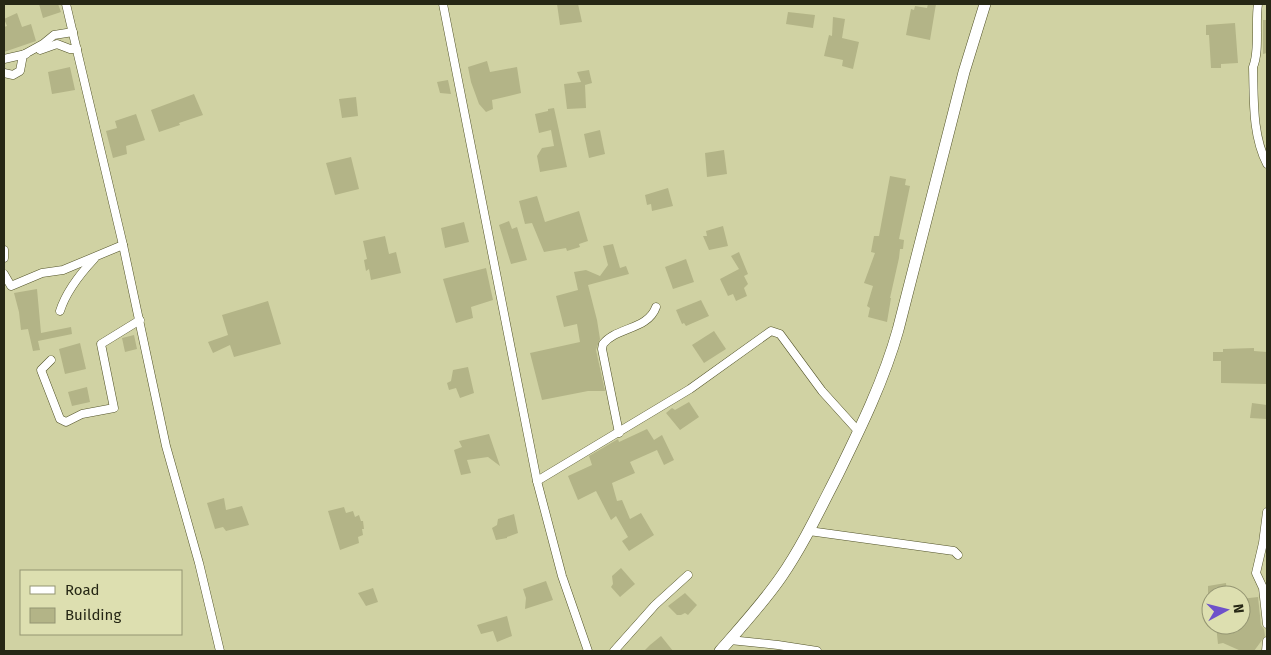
<svg xmlns="http://www.w3.org/2000/svg" width="1271" height="655" viewBox="0 0 1271 655" font-family="'Fira Sans',sans-serif">
  <rect width="100%" height="100%" fill="#d0d2a3"/>
  <g fill="#b3b487">
    <polygon points="39,4 58,4 61,12 43,18"/>
    <polygon points="557,4 578,4 582,22 560,25"/>
    <polygon points="928,4 936,4 930,40 906,35 911,9 914,10 915,6 927,8"/>
    <polygon points="788,12 815,15 813,28 786,24"/>
    <polygon points="17,13 22,27 31,24 36,41 4,52 4,27 7,26 4,19"/>
    <polygon points="833,17 845,19 842,38 859,42 853,69 842,66 843,60 824,56 829,35 832,36"/>
    <polygon points="1263,20 1267,20 1267,53 1263,54"/>
    <polygon points="1235,23 1238,63 1221,64 1221,68 1211,68 1209,35 1206,35 1206,25"/>
    <polygon points="487,61 490,72 517,67 521,93 492,100 493,109 486,112 479,104 471,82 468,67"/>
    <polygon points="70,67 75,90 52,94 48,72"/>
    <polygon points="589,70 592,83 585,85 586,108 567,109 564,84 581,82 577,72"/>
    <polygon points="448,80 451,94 440,93 437,82"/>
    <polygon points="194,94 203,115 179,123 180,125 159,132 151,110"/>
    <polygon points="356,97 358,116 342,118 339,99"/>
    <polygon points="554,108 567,167 540,172 537,156 542,148 554,146 551,130 539,133 535,114 548,111 548,109"/>
    <polygon points="136,114 145,140 126,146 127,154 113,158 106,131 117,128 115,121"/>
    <polygon points="600,130 605,154 589,158 584,134"/>
    <polygon points="724,150 727,174 707,177 705,153"/>
    <polygon points="351,157 359,189 335,195 326,163"/>
    <polygon points="890,176 906,179 905,185 910,186 899,239 904,240 903,249 900,249 899,258 890,298 891,298 887,322 868,317 870,308 867,306 873,286 864,283 875,253 871,252 874,236 879,236"/>
    <polygon points="668,188 673,206 652,211 651,204 647,205 645,195"/>
    <polygon points="537,196 545,222 579,211 588,241 579,244 580,247 567,251 566,248 544,252 532,223 525,224 519,201"/>
    <polygon points="509,221 512,229 517,227 527,260 511,264 499,225"/>
    <polygon points="464,222 469,242 445,248 441,228"/>
    <polygon points="723,226 728,246 709,250 703,236 707,236 706,231"/>
    <polygon points="385,236 389,254 396,252 401,273 371,280 369,269 366,271 364,260 367,259 363,241"/>
    <polygon points="613,244 620,268 626,266 629,274 588,285 597,320 600,339 596,350 605,391 588,391 542,400 530,353 580,342 577,324 564,327 556,296 578,290 574,272 586,270 600,276 608,265 603,246"/>
    <polygon points="739,252 748,274 744,276 748,284 744,288 747,296 736,301 733,294 728,296 720,279 739,269 731,256"/>
    <polygon points="686,259 694,282 673,289 665,267"/>
    <polygon points="486,268 493,300 471,307 473,318 456,323 443,279"/>
    <polygon points="37,289 41,333 71,327 72,334 38,341 40,350 33,351 28,329 21,330 19,312 14,293"/>
    <polygon points="701,300 709,316 686,326 684,323 682,324 676,310"/>
    <polygon points="268,301 281,344 234,357 230,345 213,353 208,342 228,335 222,315"/>
    <polygon points="714,331 726,349 704,363 692,345"/>
    <polygon points="134,335 137,349 125,352 122,338"/>
    <polygon points="80,343 86,369 65,374 59,349"/>
    <polygon points="1254,348 1254,351 1267,352 1267,384 1221,383 1221,361 1213,361 1213,352 1223,352 1223,349"/>
    <polygon points="468,367 474,393 460,398 456,388 449,390 447,383 451,381 453,370"/>
    <polygon points="87,387 90,402 72,406 68,392"/>
    <polygon points="689,402 699,417 680,430 666,413 672,408 675,410"/>
    <polygon points="1252,403 1267,405 1267,419 1250,418"/>
    <polygon points="647,429 654,440 662,435 674,460 664,465 657,450 630,462 635,473 612,483 617,501 622,500 630,519 641,513 654,535 629,551 622,541 628,537 616,516 611,520 596,491 578,500 568,476 592,465 589,456 618,439 619,442"/>
    <polygon points="489,434 500,466 488,457 467,460 471,473 461,475 454,450 462,447 459,441"/>
    <polygon points="224,498 226,510 242,506 249,525 226,531 223,527 215,529 207,503"/>
    <polygon points="344,507 346,513 353,511 355,517 359,515 361,521 363,521 364,529 362,529 363,535 358,537 359,543 340,550 328,511"/>
    <polygon points="514,514 518,533 507,537 507,538 496,540 492,528 497,525 498,519"/>
    <polygon points="621,568 635,584 620,597 611,587 613,584 612,576"/>
    <polygon points="546,581 553,600 525,609 526,598 523,589"/>
    <polygon points="1226,583 1227,595 1208,595 1208,586"/>
    <polygon points="373,588 378,602 366,606 358,593"/>
    <polygon points="685,593 697,605 688,615 685,613 681,615 677,615 668,606"/>
    <polygon points="1258,597 1261,625 1264,629 1265,636 1254,651 1241,651 1223,643 1218,644 1216,625 1241,625 1241,599"/>
    <polygon points="507,616 512,636 497,642 493,631 481,634 477,625"/>
    <polygon points="661,636 673,651 644,651 650,645"/>
  </g>
  <g fill="none" stroke-linecap="round" stroke-linejoin="round">
    <defs>
      <g id="minor">
        <polyline points="66,4 123,245 166,446 199,563 220,651"/>
        <polyline points="443,4 537,481 562,576 588,651"/>
        <path d="M1258 4C1255 23 1260 51 1253 67 1254 99 1252 135 1267 164"/>
        <polyline points="40,50 57,44 70,49 77,49"/>
        <polyline points="4,59 26,54"/>
        <polyline points="4,73 13,75 20,71 23,55 43,44 54,35 73,32"/>
        <polyline points="4,250 4,258"/>
        <polyline points="4,274 11,286 42,273 63,270 123,245"/>
        <path d="M60 311C66 292 80 274 94 259"/>
        <polyline points="51,360 41,370 60,419 66,422 82,414 114,408 101,344 140,320"/>
        <path d="M619 433 602 349 603 344C616 327 648 330 656 307"/>
        <polyline points="537,481 690,389 771,331 780,334 822,391 859,432"/>
        <polyline points="1267,512 1263,543 1256,573 1263,588 1267,624"/>
        <polyline points="809,531 954,551 958,555"/>
        <polyline points="730,640 778,645 817,651"/>
        <polyline points="614,651 655,605 688,575"/>
        <polyline points="1266,651 1267,641"/>
      </g>
      <path id="secondary" d="M720 651C741 627 763 603 781 577 803 545 820 509 838 474 861 427 884 380 898 330L964 72 985 4"/>
    </defs>
    <use href="#minor" stroke="#525329" stroke-width="9"/>
    <use href="#secondary" stroke="#525329" stroke-width="12"/>
    <use href="#minor" stroke="#fff" stroke-width="8"/>
    <use href="#secondary" stroke="#fff" stroke-width="11"/>
  </g>
  <rect width="1271" height="655" fill="none" stroke="#262715" stroke-width="10"/>
  <rect x="20" y="570" width="162" height="65" fill="#dddfb0" stroke="#949572"/>
  <rect x="30" y="586" width="25" height="8" fill="#ffffff" stroke="#949572"/>
  <text x="65" y="595" font-size="15" fill="#262715">Road</text>
  <rect x="30" y="608" width="25" height="15" fill="#b3b487" stroke="#949572"/>
  <text x="65" y="620" font-size="15" fill="#262715">Building</text>
  <g transform="translate(1226 610) rotate(83)"><circle r="24" fill="#dddfb0" stroke="#949572"/>
  <path d="M0-4L9 19L0 12L-9 19Z" fill="#6d51ca"/>
  <text y="-8" font-size="14" font-weight="bold" text-anchor="middle" fill="#262715">N</text>
  </g>
</svg>
